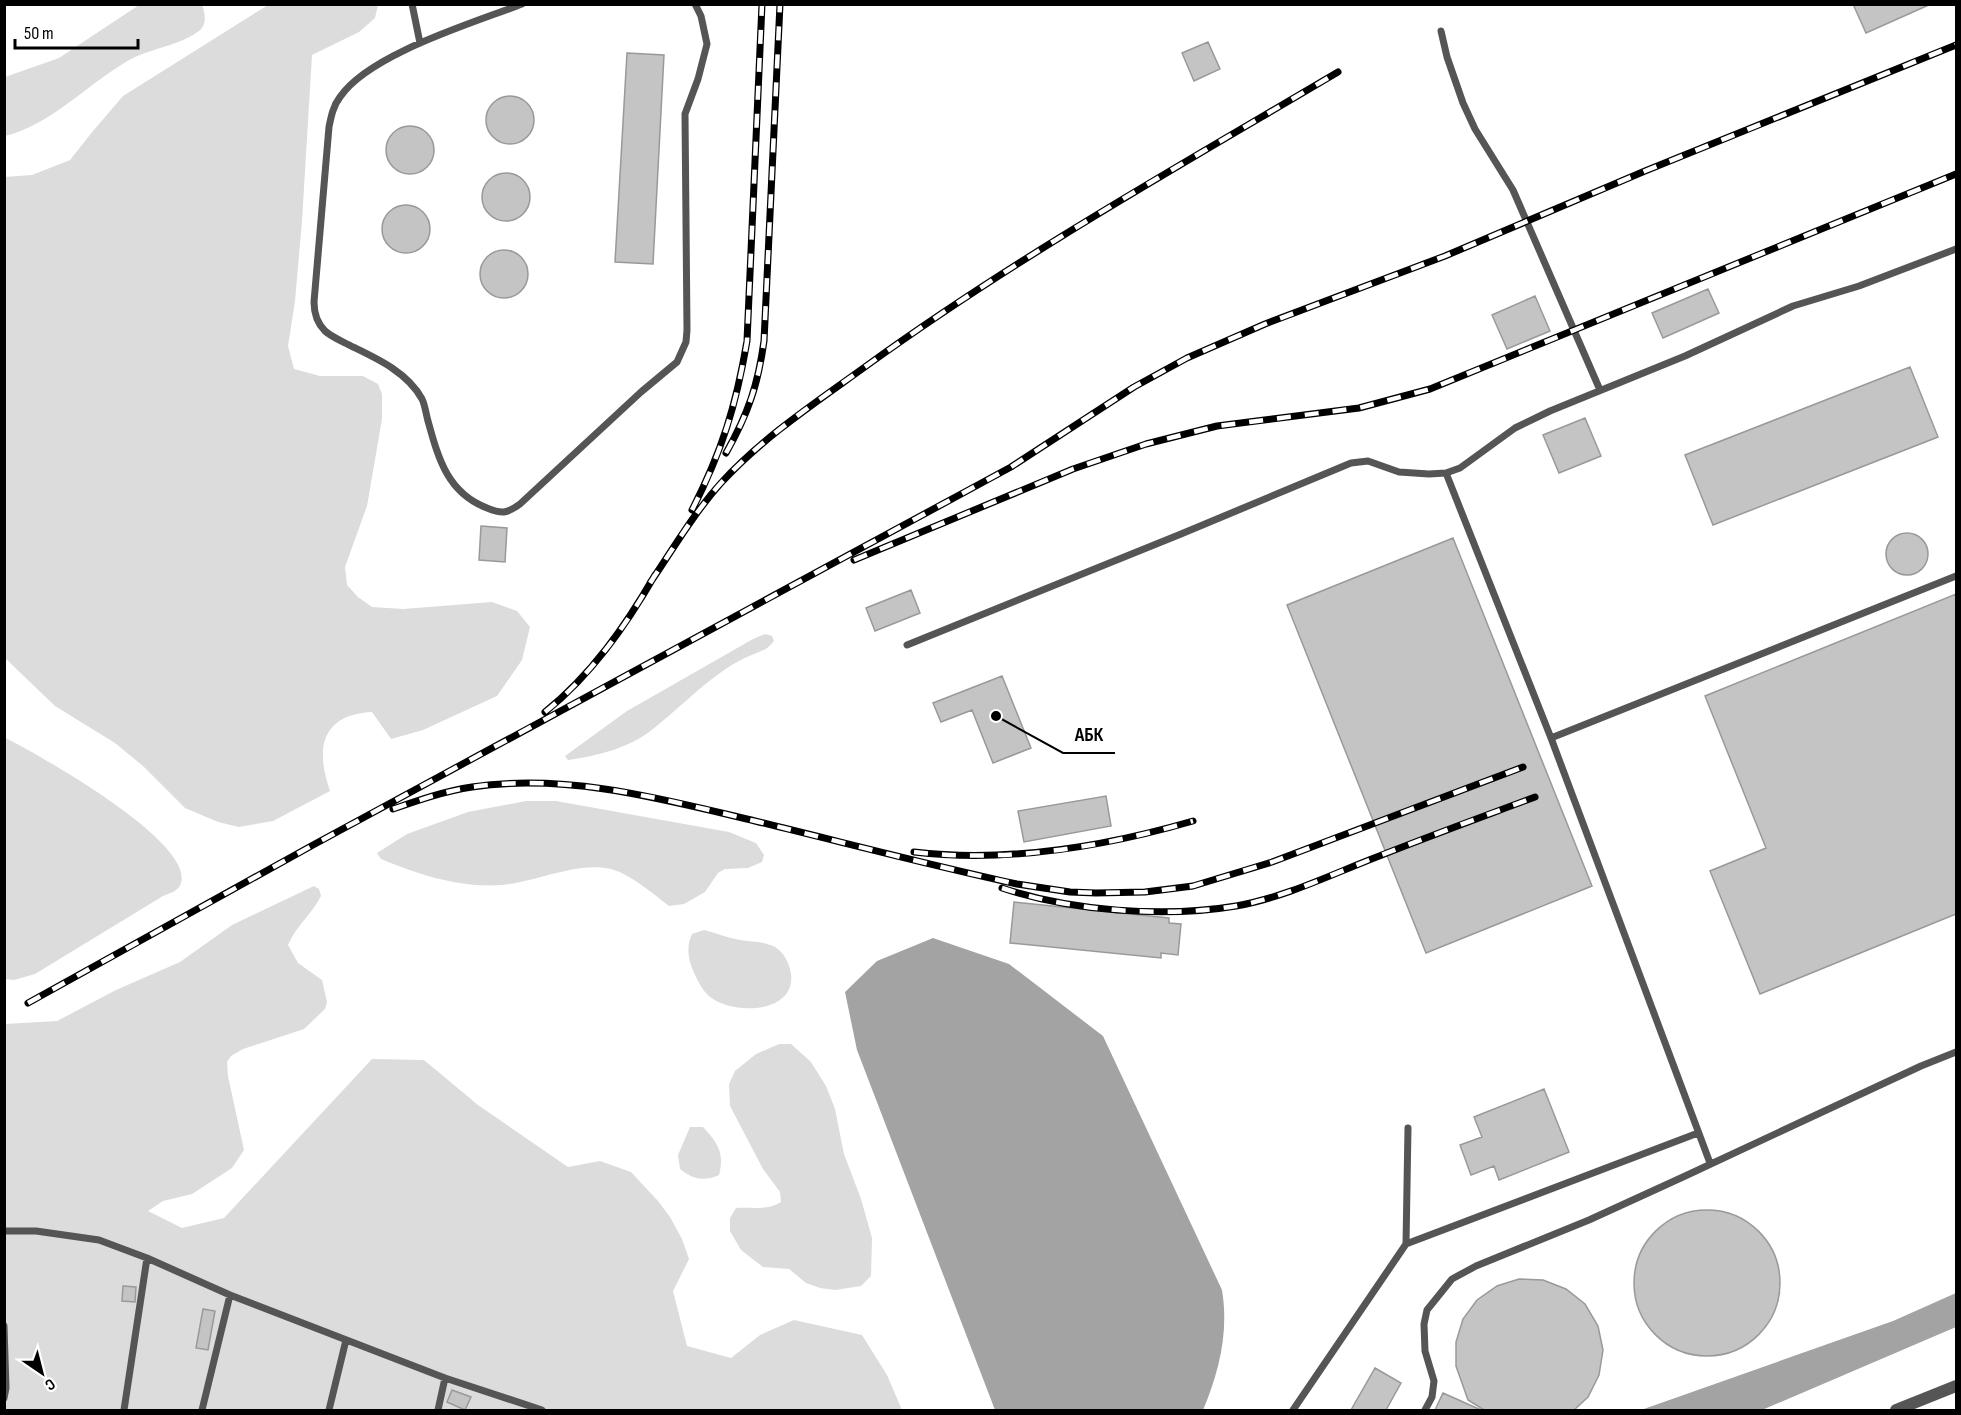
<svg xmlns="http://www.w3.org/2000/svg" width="1961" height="1415" font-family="'Sofia Sans Condensed',sans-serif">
<rect width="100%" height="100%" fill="#fff"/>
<path fill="#dcdcdc" d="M139,5H202C205,12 207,24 200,30C184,44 150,49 131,59C88,83 53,124 5,136V77L59,58Z
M268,5H378L375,18L359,32L312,55L302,221L295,301L288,346L294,369L320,376H363L378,384L382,394V419L367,506L345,567L347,585L358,597L372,607L403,609L492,602L517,611L530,627L522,660L497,696L423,730L391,739L372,712C344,713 321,726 323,758C323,769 327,781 330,791L273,821L239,827L218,822L185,808L143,766L115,743L55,706L5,658L4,177L32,175L70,160L93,131L123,96Z
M765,634L772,636L774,641C767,651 758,652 747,657C738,661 728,667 720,673C696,690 676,711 653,729C630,748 597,756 568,760L565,756L627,711L753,639Z
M4,737C37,754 194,841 181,883C179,891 170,893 163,896L35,974L14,980L4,979Z
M526,801H556L729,832L756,843L764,855L762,862L748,868L725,869L718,873L705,892L684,904L669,906C652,893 632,875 611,869C578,861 535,882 502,885C459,888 420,875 381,859L377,853L407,834L468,812Z
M314,886L319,889L321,896C312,914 296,926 288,945L298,963L322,980L327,1002L325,1009L304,1029L243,1049L231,1056L227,1062L228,1076L244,1150L232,1168L192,1194L163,1201L148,1211L182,1228L224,1218L372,1059L424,1060L478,1105L568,1167L600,1161L631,1172L658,1201L670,1217L682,1239L689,1259L673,1291L687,1346L731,1358L760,1335L794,1320L862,1335L887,1375L902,1410H5V1024L57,1021L116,990L180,962L232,925Z
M704,930C716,933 728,938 740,940C752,942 764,941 775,947C784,952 790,965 791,974C796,1015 730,1015 709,996C702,990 698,981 694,973C688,959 686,947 692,934Z
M779,1044H791L811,1062L826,1086L835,1109L844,1154L861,1199L872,1238L871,1276L861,1286L835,1290L820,1288L806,1283L789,1269L763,1267L741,1250L730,1231V1218L736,1208C753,1207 766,1211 781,1202L780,1192L763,1169L730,1106L729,1084L735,1071L756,1054Z
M690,1127H703C717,1142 725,1152 719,1175C704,1182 692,1179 680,1169L678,1155Z"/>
<path fill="#a3a3a3" d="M933,938L1009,964L1103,1036L1222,1290C1229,1332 1219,1372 1203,1410H995L857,1050L845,992L877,961Z
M1956,1293V1327L1762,1410H1641L1893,1321Z"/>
<path fill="#c4c4c4" stroke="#999" stroke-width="1.5" d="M1853,4H1931L1866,33Z
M1208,42L1220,69L1194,81L1182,53Z
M627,53L664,55L653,264L615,262Z
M486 120a24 24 0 1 1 48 0a24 24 0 1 1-48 0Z
M386 150a24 24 0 1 1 48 0a24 24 0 1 1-48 0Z
M482 197a24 24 0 1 1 48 0a24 24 0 1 1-48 0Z
M382 229a24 24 0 1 1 48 0a24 24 0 1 1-48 0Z
M480 274a24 24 0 1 1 48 0a24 24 0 1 1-48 0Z
M1708,289L1719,313L1663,338L1652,313Z
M1535,296L1550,331L1507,349L1492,315Z
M1910,367L1938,437L1713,525L1685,455Z
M1585,418L1601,456L1559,473L1543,435Z
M481,526L507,528L505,562L479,560Z
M1886 554a21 21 0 1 1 42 0a21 21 0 1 1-42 0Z
M1453,538L1592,886L1426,953L1287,605Z
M911,590L920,613L875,631L866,608Z
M1956,594V914L1760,994L1710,871L1766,848L1705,696Z
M1002,676L1031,748L993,763L972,710L941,722L933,703Z
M1106,796L1111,826L1024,842L1018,811Z
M1014,902L1169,918V923L1181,924L1178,955L1161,953V958L1010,943Z
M1544,1089L1569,1152L1499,1180L1494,1166L1471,1175L1460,1145L1482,1137L1474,1117Z
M1634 1283a73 73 0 1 1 146 0a73 73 0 1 1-146 0Z
M1519,1279L1543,1280L1566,1289L1585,1304L1598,1326L1603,1350L1599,1375L1588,1397L1574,1410H1484L1468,1400L1456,1366V1342L1463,1319L1477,1300L1497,1286Z
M123,1286L136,1287L135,1302L122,1301Z
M203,1309L215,1311L208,1350L196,1348Z
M1375,1368L1401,1383L1386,1410H1351Z
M452,1390L471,1397L465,1410L447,1402Z
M1443,1393L1481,1410H1435Z"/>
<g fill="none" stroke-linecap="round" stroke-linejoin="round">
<path stroke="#555" stroke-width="7" d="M412,4L420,43
M522,4C473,23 369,54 340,97C333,106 331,117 329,127L314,302C314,314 317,323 325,331C333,338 344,342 353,347C378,359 408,373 422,399C425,405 426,414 428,421C438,457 447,493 487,508C502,514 506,514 520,504L641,392L677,362L686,342L687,330L685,114L698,79L707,44L701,16L695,4
M1441,31L1447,57L1463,103L1475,129L1513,190L1600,390
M1446,473L1551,738L1710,1163
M907,645L1181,534L1351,463L1368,461L1399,472L1429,474L1446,473L1460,468L1515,428L1550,411L1685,356L1793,306L1859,286L1956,249
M1551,738L1956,576
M4,1231H36L99,1240L147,1258L230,1295L445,1378L542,1410
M1406,1244L1698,1133
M4,1326L6,1388L4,1398
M124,1410L147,1258
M202,1410L230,1295
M329,1410L346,1340
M438,1410L445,1378
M1293,1410L1406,1244L1408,1128
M1425,1410L1432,1397L1434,1381L1425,1351L1424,1324L1427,1310L1452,1279L1476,1266L1589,1220L1683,1177L1921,1066L1956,1052"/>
<path stroke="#555" stroke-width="12" d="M1896,1410L1956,1386"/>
<defs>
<path id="rail" d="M726,453C748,414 758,385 764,341L780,4
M692,510C722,451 736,406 747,341L762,4
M854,560L1073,469L1146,444L1217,426L1359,408L1430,389L1956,174
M650,583C673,549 694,513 721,483C764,436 818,401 869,364C1019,256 1179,166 1338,72
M545,712C591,675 625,627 655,575
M393,809C419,800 445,791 472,787C567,773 663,799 755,821C842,842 929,865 1017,884L1070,892L1096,893L1145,892L1193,886L1272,862L1523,767
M914,852C1008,863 1103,847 1193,821
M1002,888C1071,911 1164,918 1236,906C1282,898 1326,877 1369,860C1424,838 1479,818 1535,797
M28,1003L313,845L1011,467L1134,387L1187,358L1265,324L1445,256L1645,171L1956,45"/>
</defs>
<use href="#rail" stroke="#000" stroke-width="7"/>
<use href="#rail" stroke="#fff" stroke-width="4.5" stroke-dasharray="14" stroke-linecap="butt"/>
</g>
<path fill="none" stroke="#000" stroke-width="2" d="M996 716L1063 753H1115"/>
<circle fill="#000" stroke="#fff" stroke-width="2" cx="996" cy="716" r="6"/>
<g font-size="20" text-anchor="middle" font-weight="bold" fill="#000" stroke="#fff" stroke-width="6" stroke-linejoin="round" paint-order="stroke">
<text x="1089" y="741">АБК</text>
</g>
<rect width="1961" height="1415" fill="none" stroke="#000000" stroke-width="12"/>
<g transform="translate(42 1373) rotate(145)" stroke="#ffffff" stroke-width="4.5" paint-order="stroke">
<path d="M0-4.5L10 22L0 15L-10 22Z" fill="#000000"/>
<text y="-9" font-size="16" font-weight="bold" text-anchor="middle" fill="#000000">С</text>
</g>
<path d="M15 39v9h123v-9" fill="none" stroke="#000000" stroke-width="3"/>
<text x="24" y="39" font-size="18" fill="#000000" stroke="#ffffff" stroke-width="4.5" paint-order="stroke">50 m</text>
</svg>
